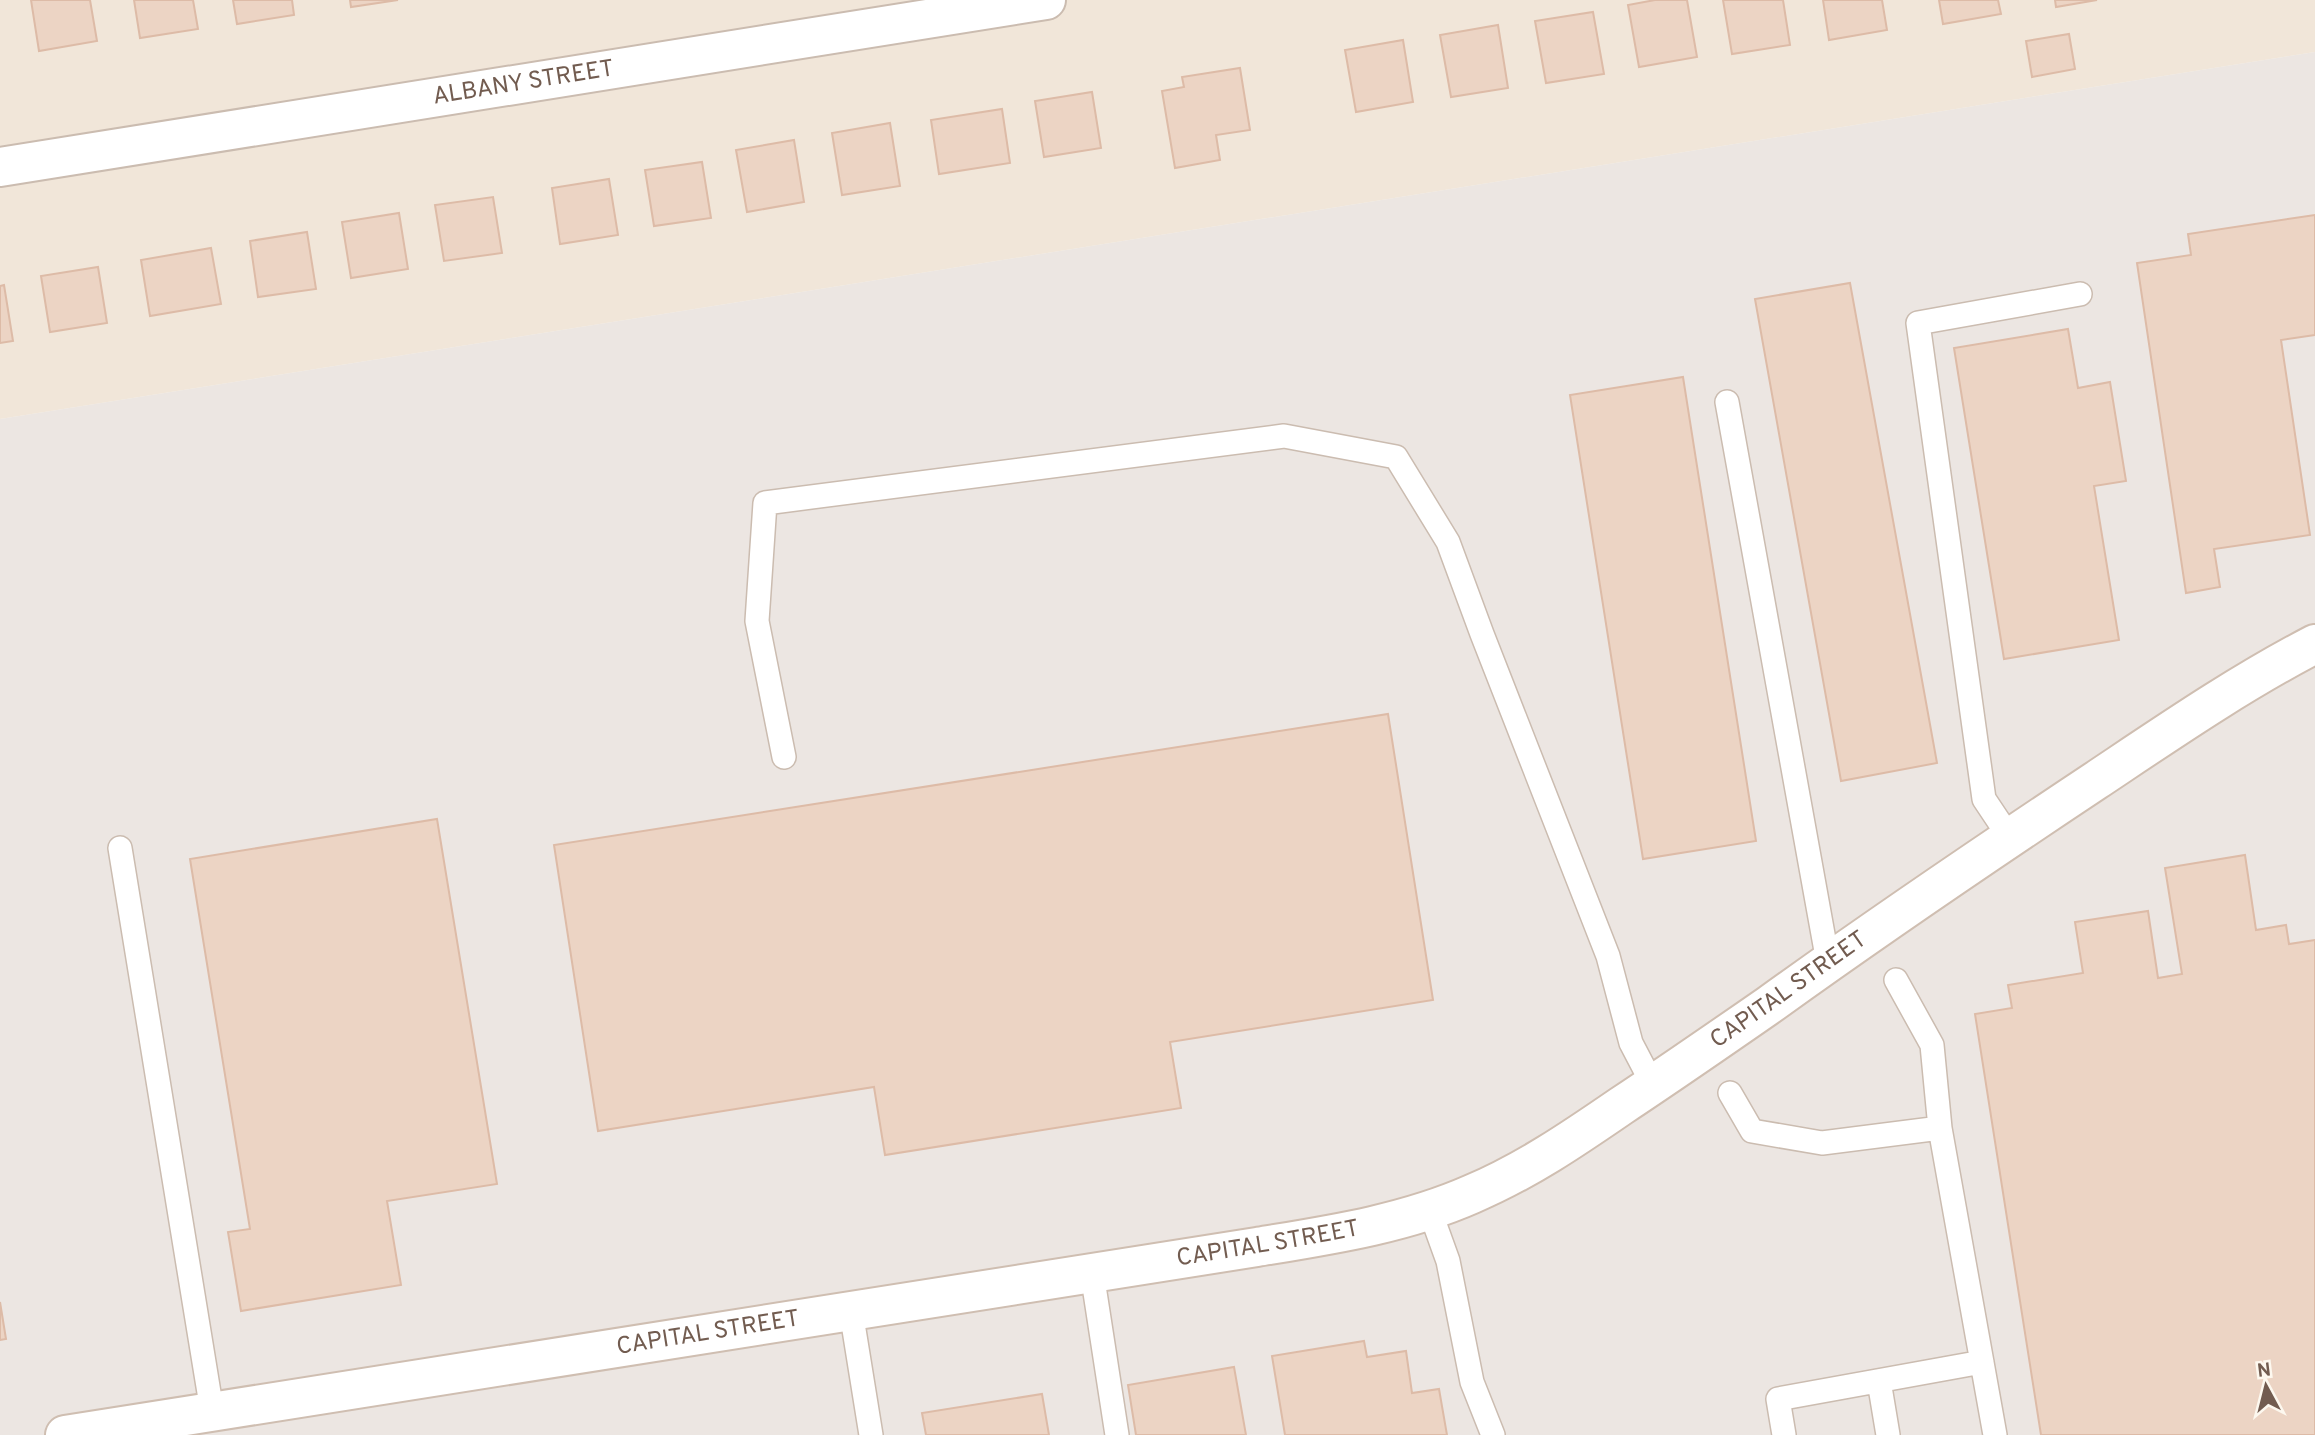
<svg xmlns="http://www.w3.org/2000/svg" width="2315" height="1435" font-family="Overpass,sans-serif">
<rect width="100%" height="100%" fill="#faf4e9"/>
<path fill="#f1e6d9" d="M0,0H2315V52L0,419Z"/>
<path fill="#ece6e2" d="M2315,52V1435H0V419Z"/>
<path fill="#ecd4c4" stroke="#ddbba7" stroke-width="2" d="M31,0H90L97,41L39,51Z
M134,0H193L198,29L140,38Z
M233,0H292L294,15L237,24Z
M350,0H398L351,7Z
M1655,0H1687L1697,57L1639,67L1628,5Z
M1723,0H1783L1790,45L1732,54Z
M1823,0H1882L1887,30L1829,40Z
M1939,0H1998L2001,14L1943,24Z
M2055,0H2097L2056,7Z
M1593,12L1604,74L1546,83L1535,21Z
M1498,25L1508,88L1451,97L1440,35Z
M2069,34L2075,69L2032,77L2026,41Z
M1403,40L1413,102L1356,112L1345,50Z
M1240,68L1250,130L1216,135L1220,160L1175,168L1162,91L1184,87L1182,77Z
M1092,92L1101,148L1044,157L1035,101Z
M1002,109L1010,163L939,174L931,120Z
M890,123L900,186L842,195L832,133Z
M794,140L804,202L747,212L736,150Z
M702,162L711,218L654,226L645,170Z
M609,179L618,235L560,244L552,188Z
M493,197L502,253L444,261L435,205Z
M399,213L408,269L351,278L342,222Z
M2315,215V335L2281,340L2310,535L2214,549L2220,587L2186,593L2137,263L2191,255L2188,234Z
M307,232L316,289L258,297L250,241Z
M211,248L221,304L150,316L141,260Z
M98,267L107,323L50,332L41,276Z
M1850,283L1937,763L1841,781L1755,299Z
M4,285L13,341L0,343V286Z
M2068,329L2078,388L2110,382L2126,481L2094,486L2119,640L2004,659L1954,348Z
M1683,377L1756,841L1643,859L1570,395Z
M1388,714L1433,1000L1170,1042L1181,1108L885,1155L874,1087L598,1131L554,845Z
M437,819L497,1184L387,1201L401,1285L241,1311L228,1232L250,1229L190,859Z
M2245,855L2256,930L2286,925L2289,944L2315,940V1435H2041L1975,1014L2012,1008L2008,985L2083,973L2075,922L2148,911L2158,978L2182,974L2165,868Z
M0,1302L6,1339L0,1340Z
M1364,1341L1367,1357L1406,1351L1412,1393L1439,1389L1447,1435H1285L1272,1356Z
M1234,1367L1246,1435H1136L1128,1385Z
M1042,1394L1049,1435H926L922,1413Z"/>
<g fill="none" stroke-linecap="round" stroke-linejoin="round">
<defs>
<path id="lane" d="M1727,402L1828,962
M784,757L757,621L765,503L1284,436L1396,457L1448,542L1482,634L1608,956L1631,1043L1653,1085
M2010,838L1984,799L1918,323L2080,294
M120,848L212,1411
M1730,1093L1752,1131L1822,1143L1940,1128L1932,1045L1896,980
M1940,1128L1995,1435
M1430,1211L1448,1261L1472,1382L1493,1435
M1092,1273L1117,1435
M851,1311L871,1435
M1879,1381L1888,1435
M1784,1435L1778,1399L1982,1362"/>
<g id="street">
<path id="s1" d="M0,167L1046,0"/>
</g>
<g id="secondary">
<path id="s2" d="M65,1435L1257,1247C1330,1235 1404,1224 1472,1194C1526,1171 1573,1139 1621,1106C1671,1073 1720,1039 1769,1005C1876,928 1985,854 2095,781C2167,733 2238,684 2315,644"/>
</g>
</defs>
<use href="#lane" stroke="#cbbcb0" stroke-width="26"/>
<use href="#street" stroke="#cbbcb0" stroke-width="42"/>
<use href="#secondary" stroke="#cfbeb1" stroke-width="42"/>
<use href="#lane" stroke="#fff" stroke-width="23"/>
<use href="#street" stroke="#fff" stroke-width="38"/>
<use href="#secondary" stroke="#fff" stroke-width="38"/>
</g>
<g text-anchor="middle" dominant-baseline="central" stroke-width="5" stroke-linejoin="round" paint-order="stroke">
<g font-size="24" fill="#725c50" stroke="#fdf8ef">
<text stroke="none"><textPath href="#s1" startOffset="530">ALBANY STREET</textPath></text>
<text stroke="none"><textPath href="#s2" startOffset="1806">CAPITAL STREET</textPath></text>
<text stroke="none"><textPath href="#s2" startOffset="1218">CAPITAL STREET</textPath></text>
<text stroke="none"><textPath href="#s2" startOffset="651">CAPITAL STREET</textPath></text>
</g>
</g>
<g transform="translate(2266 1386) rotate(353)" stroke="#fdf8ef" stroke-width="5" paint-order="stroke">
<path d="M0-5L12 26L0 18L-12 26Z" fill="#725c50"/>
<text y="-10" font-size="19" font-weight="bold" text-anchor="middle" fill="#725c50">N</text>
</g>
</svg>
